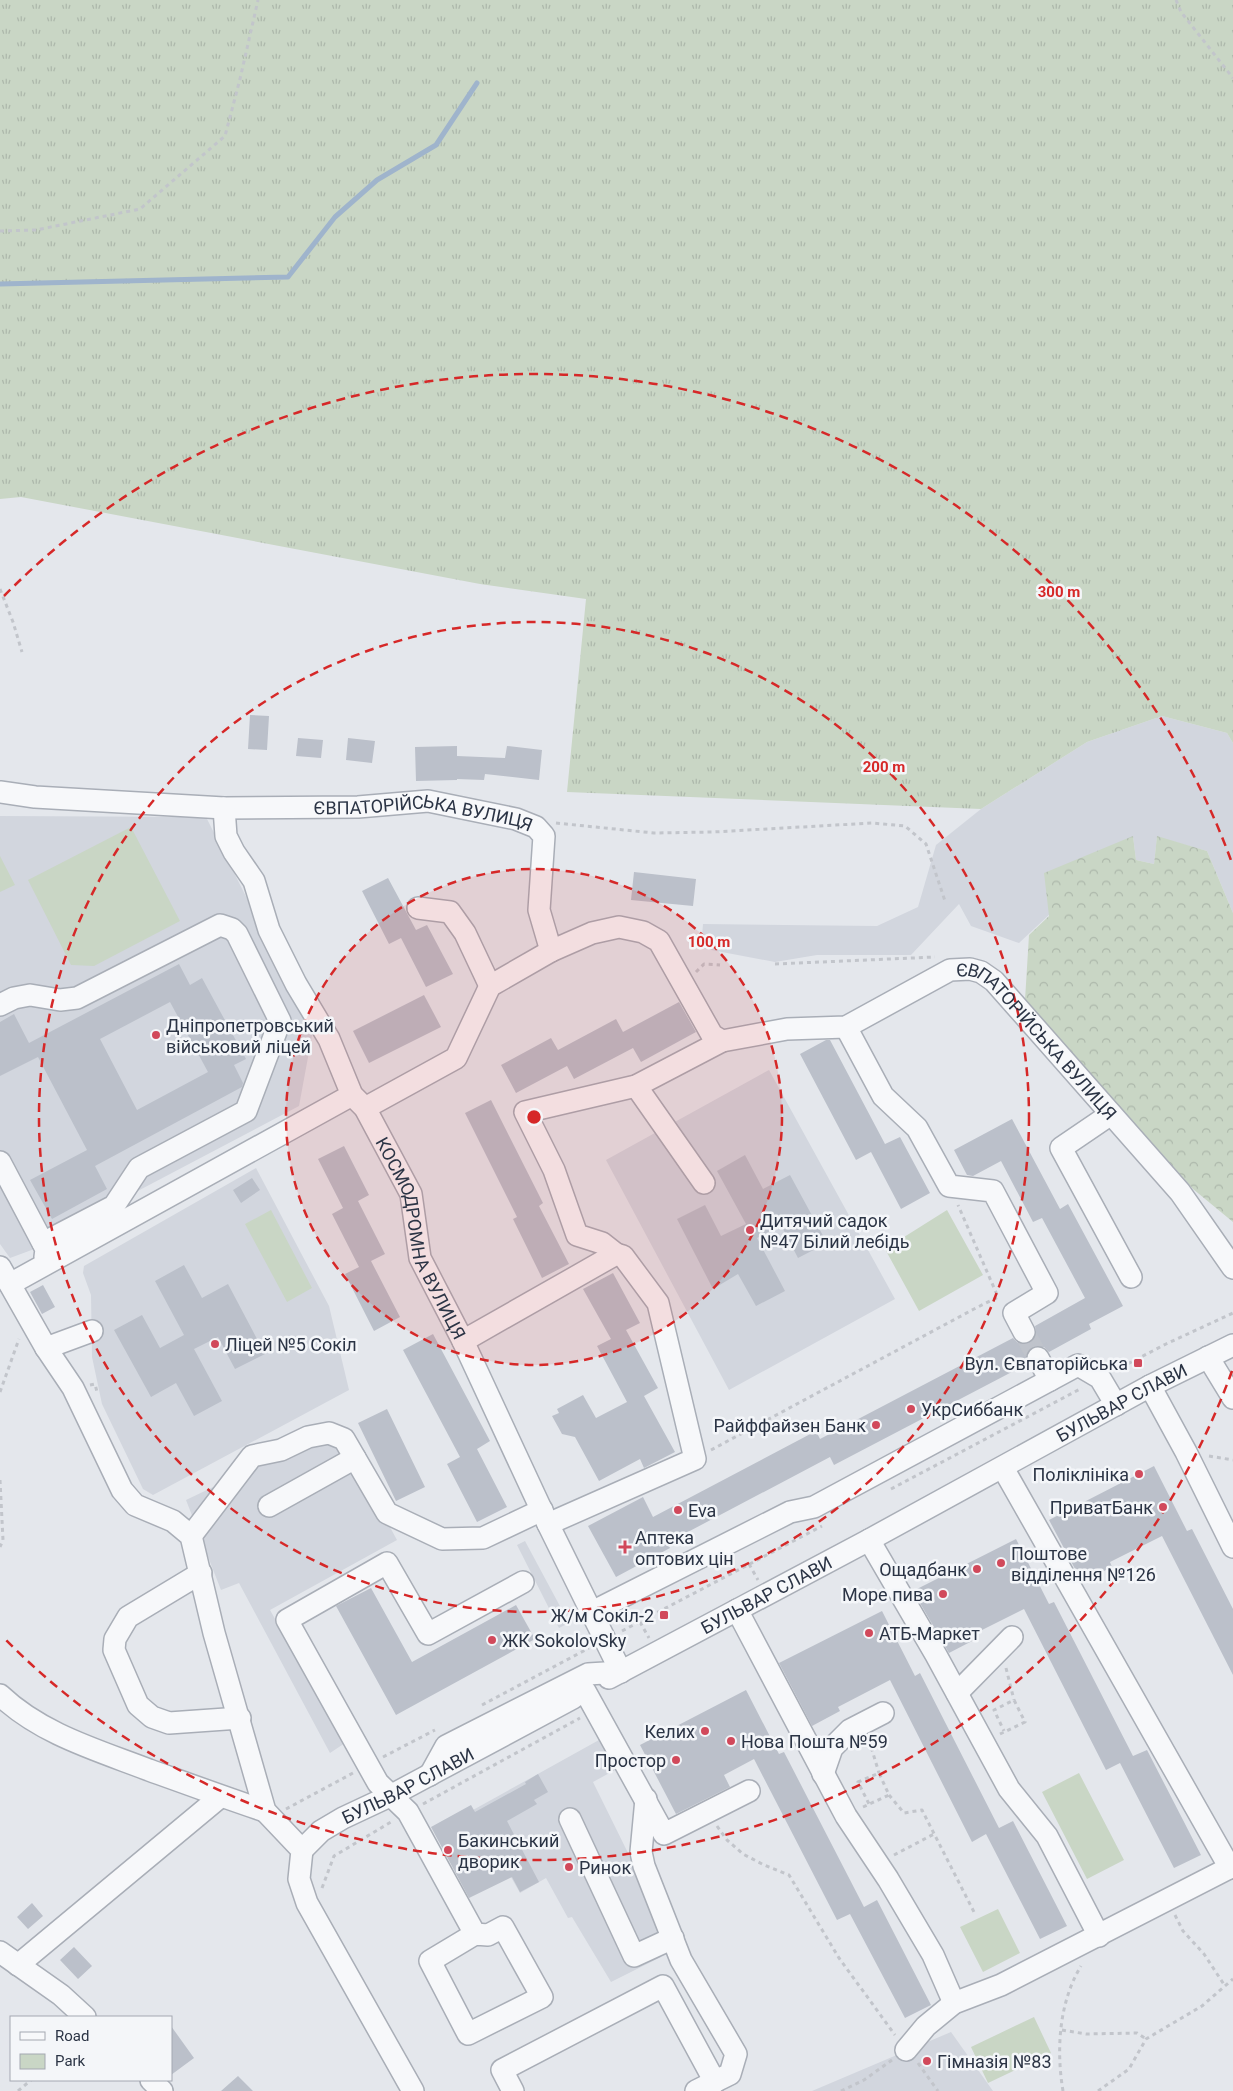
<svg xmlns="http://www.w3.org/2000/svg" width="1233" height="2091" font-family="Roboto,sans-serif">
<defs>
<pattern id="grass-tufts" width="24" height="20" patternUnits="userSpaceOnUse" patternTransform="scale(1.25)"><rect width="24" height="20" fill="#c9d6c5"/><path d="M3 7l-1-3M5 7V3M7 7l1-3M15 17l-1-3M17 17v-4M19 17l1-3" fill="none" stroke="#adb8ab"/></pattern>
<pattern id="forest-crowns" width="20" height="18" patternUnits="userSpaceOnUse" patternTransform="scale(1.25)"><rect width="20" height="18" fill="#c9d6c5"/><path d="M2 6a3 3 0 1 1 6 0M12 15a3 3 0 1 1 6 0" fill="none" stroke="#adb8ab"/></pattern>
</defs>
<rect width="100%" height="100%" fill="#e4e7ec"/>
<path fill="#d2d6de" d="M1162,716L1227,733L1233,743V913L1207,851L1157,837L1154,864L1136,860L1133,836L1019,943L971,926L959,904L911,955H817L775,962L701,948L703,924L877,926L918,907L936,845L981,809L1087,742Z
M0,816L206,817L313,1030L299,1106L132,1194L37,1248L10,1258L0,1244Z
M769,1070L895,1299L729,1390L606,1160Z
M256,1168L329,1306L349,1390L153,1495L143,1489L102,1404L92,1357L91,1295L83,1273L84,1266Z
M336,1428L397,1540L270,1610L345,1743L330,1753L239,1583L221,1590L186,1500Z
M525,1541L569,1623L559,1628L517,1545Z
M599,1740L615,1770L593,1782L629,1855L660,1935L661,1957L611,1982L572,1917L568,1918L546,1878L520,1893L473,1810Z
M951,2032L993,2091H812Z"/>
<path fill="url(#grass-tufts)" d="M0,0H1233V743L1227,733L1162,716L1087,742L981,809L567,792L586,599L480,584L21,497L0,499Z"/>
<path fill="url(#forest-crowns)" d="M1133,836L1136,860L1154,864L1157,836L1207,851L1233,913V1222L1193,1189L1025,1000L1029,935L1049,916L1044,873Z"/>
<path fill="#c9d6c5" d="M131,827L180,921L94,966L71,965L28,880Z
M0,856L15,885L0,892Z
M271,1210L312,1288L287,1302L245,1224Z
M947,1210L983,1275L919,1311L885,1249Z
M1079,1773L1124,1860L1087,1879L1042,1792Z
M998,1909L1020,1953L983,1972L960,1927Z
M1034,2017L1051,2053L988,2083L971,2047Z"/>
<g fill="none" stroke-linecap="round" stroke-linejoin="round">
<path stroke="#9fb4cc" stroke-width="5" d="M0,284L288,277L335,217L377,180L436,145L477,83"/>
</g>
<path fill="#bbc0ca" fill-rule="evenodd" d="M250,715L269,716L267,750L248,749Z
M298,738L323,740L321,758L296,756Z
M348,738L375,741L372,763L346,760Z
M457,746V756L505,758L507,746L542,750L539,780L485,774L484,780L457,779V780L416,781L415,747Z
M634,872L696,879L693,906L631,900Z
M388,878L416,930L427,925L453,974L426,987L401,938L389,944L362,891Z
M179,964L190,985L202,978L246,1059L234,1065L243,1083L242,1087L95,1166L107,1189L52,1219L30,1180L87,1150L38,1057L0,1076V1022L14,1014L29,1043ZM170,1002L208,1072L137,1110L100,1039Z
M424,995L441,1027L369,1063L353,1031Z
M679,1002L696,1032L641,1062L633,1048L574,1079L567,1066L516,1093L501,1065L551,1038L558,1050L616,1019L623,1032Z
M826,1040H830L885,1144L900,1137L930,1193L901,1209L871,1152L856,1160L800,1054Z
M491,1100L543,1203L539,1206L569,1264L542,1278L513,1219L517,1217L465,1113Z
M1012,1119L1060,1209L1068,1204L1123,1306L1089,1324L1091,1329L1049,1352L1044,1347H1032L1027,1352L1026,1358L1027,1364L834,1465L830,1457L667,1543L670,1548L616,1577L588,1526L643,1497L653,1517L816,1431L820,1439L1013,1338L1018,1343H1029L1035,1338L1036,1332L1035,1326L1085,1298L1042,1218L1033,1222L1001,1161L973,1176L967,1175L954,1150Z
M344,1146L369,1195L358,1201L385,1254L371,1261L400,1317L374,1331L345,1274L359,1267L332,1214L343,1208L318,1159Z
M745,1155L763,1189L790,1175L827,1243L798,1258L781,1225L757,1238L785,1291L756,1306L738,1274L713,1289L677,1219L705,1205L721,1236L746,1224L717,1171Z
M252,1178L260,1190L241,1203L233,1190Z
M184,1265L202,1298L228,1284L265,1354L235,1369L218,1337L194,1349L222,1401L194,1416L176,1383L151,1397L114,1330L142,1315L160,1348L184,1335L155,1281Z
M613,1273L640,1323L626,1330L658,1388L644,1396L675,1452L644,1468L640,1459L599,1481L575,1437L562,1434L552,1416L559,1413L557,1409L583,1395L596,1418L627,1402L597,1346L611,1339L583,1289Z
M43,1285L55,1307L42,1314L30,1292Z
M433,1334L490,1441L477,1449L507,1507L477,1522L447,1464L460,1457L403,1350Z
M387,1409L425,1487L396,1501L358,1423Z
M1154,1466L1187,1531L1192,1529L1233,1609V1675L1162,1536L1110,1562L1112,1567L1082,1582L1049,1520Z
M1016,1539L1049,1604L1054,1602L1133,1756L1147,1750L1201,1855L1174,1868L1120,1763L1106,1770L1024,1609L972,1635L974,1640L949,1653L913,1591Z
M371,1588L412,1662L516,1605L535,1639L396,1715L336,1606Z
M882,1611L915,1676L920,1673L999,1828L1013,1821L1067,1926L1040,1939L986,1834L972,1842L890,1680L838,1707L840,1711L812,1726L779,1663Z
M746,1690L779,1754L784,1752L864,1907L877,1900L931,2005L905,2018L850,1914L837,1920L754,1759L724,1775L730,1787L676,1814L640,1745Z
M538,1774L548,1792L534,1800L537,1804L507,1821L539,1882L520,1892L512,1877L469,1898L431,1827L471,1805L475,1812L526,1784L525,1782Z
M32,1903L43,1916L28,1929L17,1917Z
M74,1947L92,1966L78,1979L60,1960Z
M171,2026L194,2058L171,2075Z
M238,2076L253,2091H221Z"/>
<g fill="none" stroke-linecap="round" stroke-linejoin="round">
<path stroke="#bfc3cb" stroke-width="21" stroke-dasharray="21 11" stroke-linecap="butt" d="M1024,1332L1038,1358"/>
<defs>
<g id="minor">
<path id="s1" d="M0,792L35,797L224,808L358,807L428,801L516,819L536,827L544,836L539,910L551,951L592,933L619,927L643,932L659,941L712,1035L722,1041L787,1029L846,1027L950,970L970,969L981,972L994,981L1180,1192L1233,1268"/>
<path id="s2" d="M224,808L226,836L234,852L254,881L269,930L296,984L329,1039L352,1095L365,1108L411,1194L420,1258L463,1341L548,1524L621,1672L588,1674L446,1746L430,1775"/>
<path d="M418,908L450,912L465,933L490,986"/>
<path d="M0,1005L14,998L30,995L60,1000L77,998L220,925L232,929L237,934L280,1021L246,1111L139,1168L114,1206L43,1243"/>
<path d="M846,1027L883,1096L917,1128L949,1186L993,1191L1047,1293L1014,1313L1024,1332"/>
<path d="M636,1086L704,1183"/>
<path d="M365,1108L456,1058L490,986L551,951"/>
<path d="M1111,1114L1061,1148L1131,1277"/>
<path d="M0,1162L46,1249L45,1257"/>
<path d="M616,1254L602,1243L577,1235L554,1170L525,1112L636,1086L722,1041"/>
<path d="M0,1267L46,1348L73,1388L122,1490L135,1505L173,1521L191,1536L214,1633L265,1811L302,1850L299,1879L307,1903L413,2091"/>
<path d="M10,1284L352,1095"/>
<path d="M463,1341L616,1254L623,1256L658,1303L695,1459L548,1524"/>
<path d="M46,1348L92,1331"/>
<path d="M1208,1357L1233,1398"/>
<path d="M1038,1358L1050,1380"/>
<path d="M1150,1386L1186,1452L1233,1547"/>
<path d="M1003,1468L1230,1868"/>
<path d="M269,1506L355,1458"/>
<path d="M191,1536L252,1456L281,1450L308,1437L329,1433L344,1439L387,1513L442,1539L483,1538L542,1510"/>
<path d="M869,1540L936,1655L1009,1789L1047,1836L1099,1936"/>
<path d="M201,1573L128,1617L115,1639L114,1650L138,1705L152,1717L169,1723L240,1718"/>
<path d="M737,1610L846,1816L888,1879L933,1955L954,2003"/>
<path d="M592,1612L790,1512L814,1507L1078,1365L1100,1378L1116,1405"/>
<path id="s3" d="M609,1678L869,1540L1150,1386L1233,1345"/>
<path d="M585,1691L664,1834L749,1791"/>
<path d="M957,1693L1012,1637"/>
<path d="M0,1695C41,1734 97,1750 149,1770C188,1784 226,1798 265,1811"/>
<path d="M823,1774L832,1748L850,1730L883,1713"/>
<path d="M646,1799L641,1852L644,1866L681,1960L736,2054L730,2074L696,2091"/>
<path d="M570,1819L634,1956L673,1938"/>
<path id="s4" d="M302,1850L321,1831L343,1818L392,1795L573,1698"/>
<path d="M475,1934L488,1935L503,1927L542,1997L468,2034L430,1961L475,1934L408,1812L378,1783L287,1620L387,1563L428,1634L523,1582"/>
<path d="M0,1952L61,1995L85,2017"/>
<path d="M18,1965L220,1797"/>
<path d="M906,2050L926,2026L954,2003L1001,1985L1233,1866"/>
<path d="M151,2080L162,2091"/>
<path d="M513,2091L502,2070L663,1986L715,2082"/>
</g>
</defs>
<use href="#minor" stroke="#a9aeb7" stroke-width="24"/>
<path stroke="#c2c5cb" stroke-width="3" stroke-dasharray="4 4" stroke-linecap="butt" d="M1176,0L1181,12L1233,78
M0,231L36,230L140,209L225,136L240,79L258,0
M0,589L13,622L22,652
M556,823L654,833L713,832L872,823L905,826L926,844L945,901
M775,964L935,957
M696,972L704,964L720,965
M1114,1371L1166,1344L1233,1313
M90,1385L95,1384L97,1392
M0,1392L19,1339
M711,1450L974,1309L998,1297L958,1205
M1209,1456L1233,1460
M0,1480L3,1540L0,1547
M891,1489L1082,1388
M749,1564L758,1580
M640,1622L649,1638
M622,1631L822,1526
M1006,1668L1014,1700
M482,1705L589,1648
M1000,1734L1025,1722L1014,1700L994,1710L1004,1731
M869,1740L879,1773
M383,1757L435,1730
M889,1795L904,1813L922,1810L974,1912
M423,1804L580,1718
M863,1807L889,1795L879,1773L858,1782L869,1804
M286,1809L353,1773
M717,1826L727,1840L743,1854L764,1865L789,1875L839,1958L895,2035
M894,1855L934,1834
M322,1888L334,1856L391,1822
M1175,1915L1183,1931L1204,1954L1225,1986
M1062,2030L1086,2034L1137,2033L1146,2039
M918,2063L938,2091
M18,2091L31,2080
M841,2091L864,2080L892,2060
M1063,2091C1056,2050 1059,2002 1081,1966
M1098,2091L1129,2069L1146,2039L1202,2006L1233,1979"/>
<use href="#minor" stroke="#f7f8fa" stroke-width="21"/>
</g>
<circle cx="534" cy="1117" r="248" fill="#d62828" fill-opacity=".12"/>
<g fill="none" stroke="#d62828" stroke-width="2.5" stroke-dasharray="9 6">
<circle cx="534" cy="1117" r="248"/>
<circle cx="534" cy="1117" r="495"/>
<path d="M1232 1371A743 743 0 0 1 4 1638M4 596A743 743 0 0 1 1232 863"/>
</g>
<g fill="#d1495b" stroke="#f4f6f9" stroke-width="2">
<circle cx="156" cy="1035" r="5"/>
<circle cx="750" cy="1230" r="5"/>
<circle cx="215" cy="1344" r="5"/>
<rect x="1133" y="1358" width="10" height="10" rx="2.5"/>
<circle cx="911" cy="1409" r="5"/>
<circle cx="876" cy="1425" r="5"/>
<circle cx="1139" cy="1474" r="5"/>
<circle cx="1163" cy="1507" r="5"/>
<circle cx="678" cy="1510" r="5"/>
<path d="M622.5 1539.5h5v5h5v5h-5v5h-5v-5h-5v-5h5z"/>
<circle cx="1001" cy="1563" r="5"/>
<circle cx="977" cy="1569" r="5"/>
<circle cx="943" cy="1594" r="5"/>
<rect x="659" y="1610" width="10" height="10" rx="2.5"/>
<circle cx="869" cy="1633" r="5"/>
<circle cx="492" cy="1640" r="5"/>
<circle cx="705" cy="1731" r="5"/>
<circle cx="731" cy="1741" r="5"/>
<circle cx="676" cy="1760" r="5"/>
<circle cx="448" cy="1850" r="5"/>
<circle cx="569" cy="1867" r="5"/>
<circle cx="927" cy="2061" r="5"/>
</g>
<g text-anchor="middle" dominant-baseline="central" stroke-width="5" stroke-linejoin="round" paint-order="stroke">
<g font-size="18" fill="#2b3445" stroke="#f4f6f9">
<text stroke="none"><textPath href="#s1" startOffset="425">ЄВПАТОРІЙСЬКА ВУЛИЦЯ</textPath></text>
<text stroke="none"><textPath href="#s1" startOffset="1265">ЄВПАТОРІЙСЬКА ВУЛИЦЯ</textPath></text>
<text stroke="none"><textPath href="#s2" startOffset="479">КОСМОДРОМНА ВУЛИЦЯ</textPath></text>
<text stroke="none"><textPath href="#s3" startOffset="582">БУЛЬВАР СЛАВИ</textPath></text>
<text stroke="none"><textPath href="#s3" startOffset="178">БУЛЬВАР СЛАВИ</textPath></text>
<text stroke="none"><textPath href="#s4" startOffset="125">БУЛЬВАР СЛАВИ</textPath></text>
</g>
<g font-size="18" fill="#2b3445" stroke="#f4f6f9" text-anchor="start">
<text x="166" y="1025">Дніпропетровський<tspan x="166" dy="21">військовий ліцей</tspan></text>
<text x="760" y="1220">Дитячий садок<tspan x="760" dy="21">№47 Білий лебідь</tspan></text>
<text x="225" y="1344">Ліцей №5 Сокіл</text>
<text x="1128" y="1363" text-anchor="end">Вул. Євпаторійська</text>
<text x="921" y="1409">УкрСиббанк</text>
<text x="866" y="1425" text-anchor="end">Райффайзен Банк</text>
<text x="1129" y="1474" text-anchor="end">Поліклініка</text>
<text x="1153" y="1507" text-anchor="end">ПриватБанк</text>
<text x="688" y="1510">Eva</text>
<text x="635" y="1537">Аптека<tspan x="635" dy="21">оптових цін</tspan></text>
<text x="1011" y="1553">Поштове<tspan x="1011" dy="21">відділення №126</tspan></text>
<text x="967" y="1569" text-anchor="end">Ощадбанк</text>
<text x="933" y="1594" text-anchor="end">Море пива</text>
<text x="654" y="1615" text-anchor="end">Ж/м Сокіл-2</text>
<text x="879" y="1633">АТБ-Маркет</text>
<text x="502" y="1640">ЖК SokolovSky</text>
<text x="695" y="1731" text-anchor="end">Келих</text>
<text x="741" y="1741">Нова Пошта №59</text>
<text x="666" y="1760" text-anchor="end">Простор</text>
<text x="458" y="1840">Бакинський<tspan x="458" dy="21">дворик</tspan></text>
<text x="579" y="1867">Ринок</text>
<text x="937" y="2061">Гімназія №83</text>
</g>
</g>
<circle cx="534" cy="1117" r="8" fill="#d62828" stroke="#f4f6f9" stroke-width="2.5"/>
<g font-size="15" text-anchor="middle" font-weight="bold" fill="#d62828" stroke="#f4f6f9" stroke-width="5" stroke-linejoin="round" paint-order="stroke">
<text x="1059" y="597">300 m</text>
<text x="884" y="772">200 m</text>
<text x="709" y="947">100 m</text>
</g>
<rect x="10" y="2016" width="162" height="65" fill="#f4f6f9" stroke="#a4a8b1"/>
<rect x="20" y="2032" width="25" height="8" fill="#f7f8fa" stroke="#a4a8b1"/>
<text x="55" y="2041" font-size="15" fill="#2b3445">Road</text>
<rect x="20" y="2054" width="25" height="15" fill="#c9d6c5" stroke="#a4a8b1"/>
<text x="55" y="2066" font-size="15" fill="#2b3445">Park</text>
</svg>
